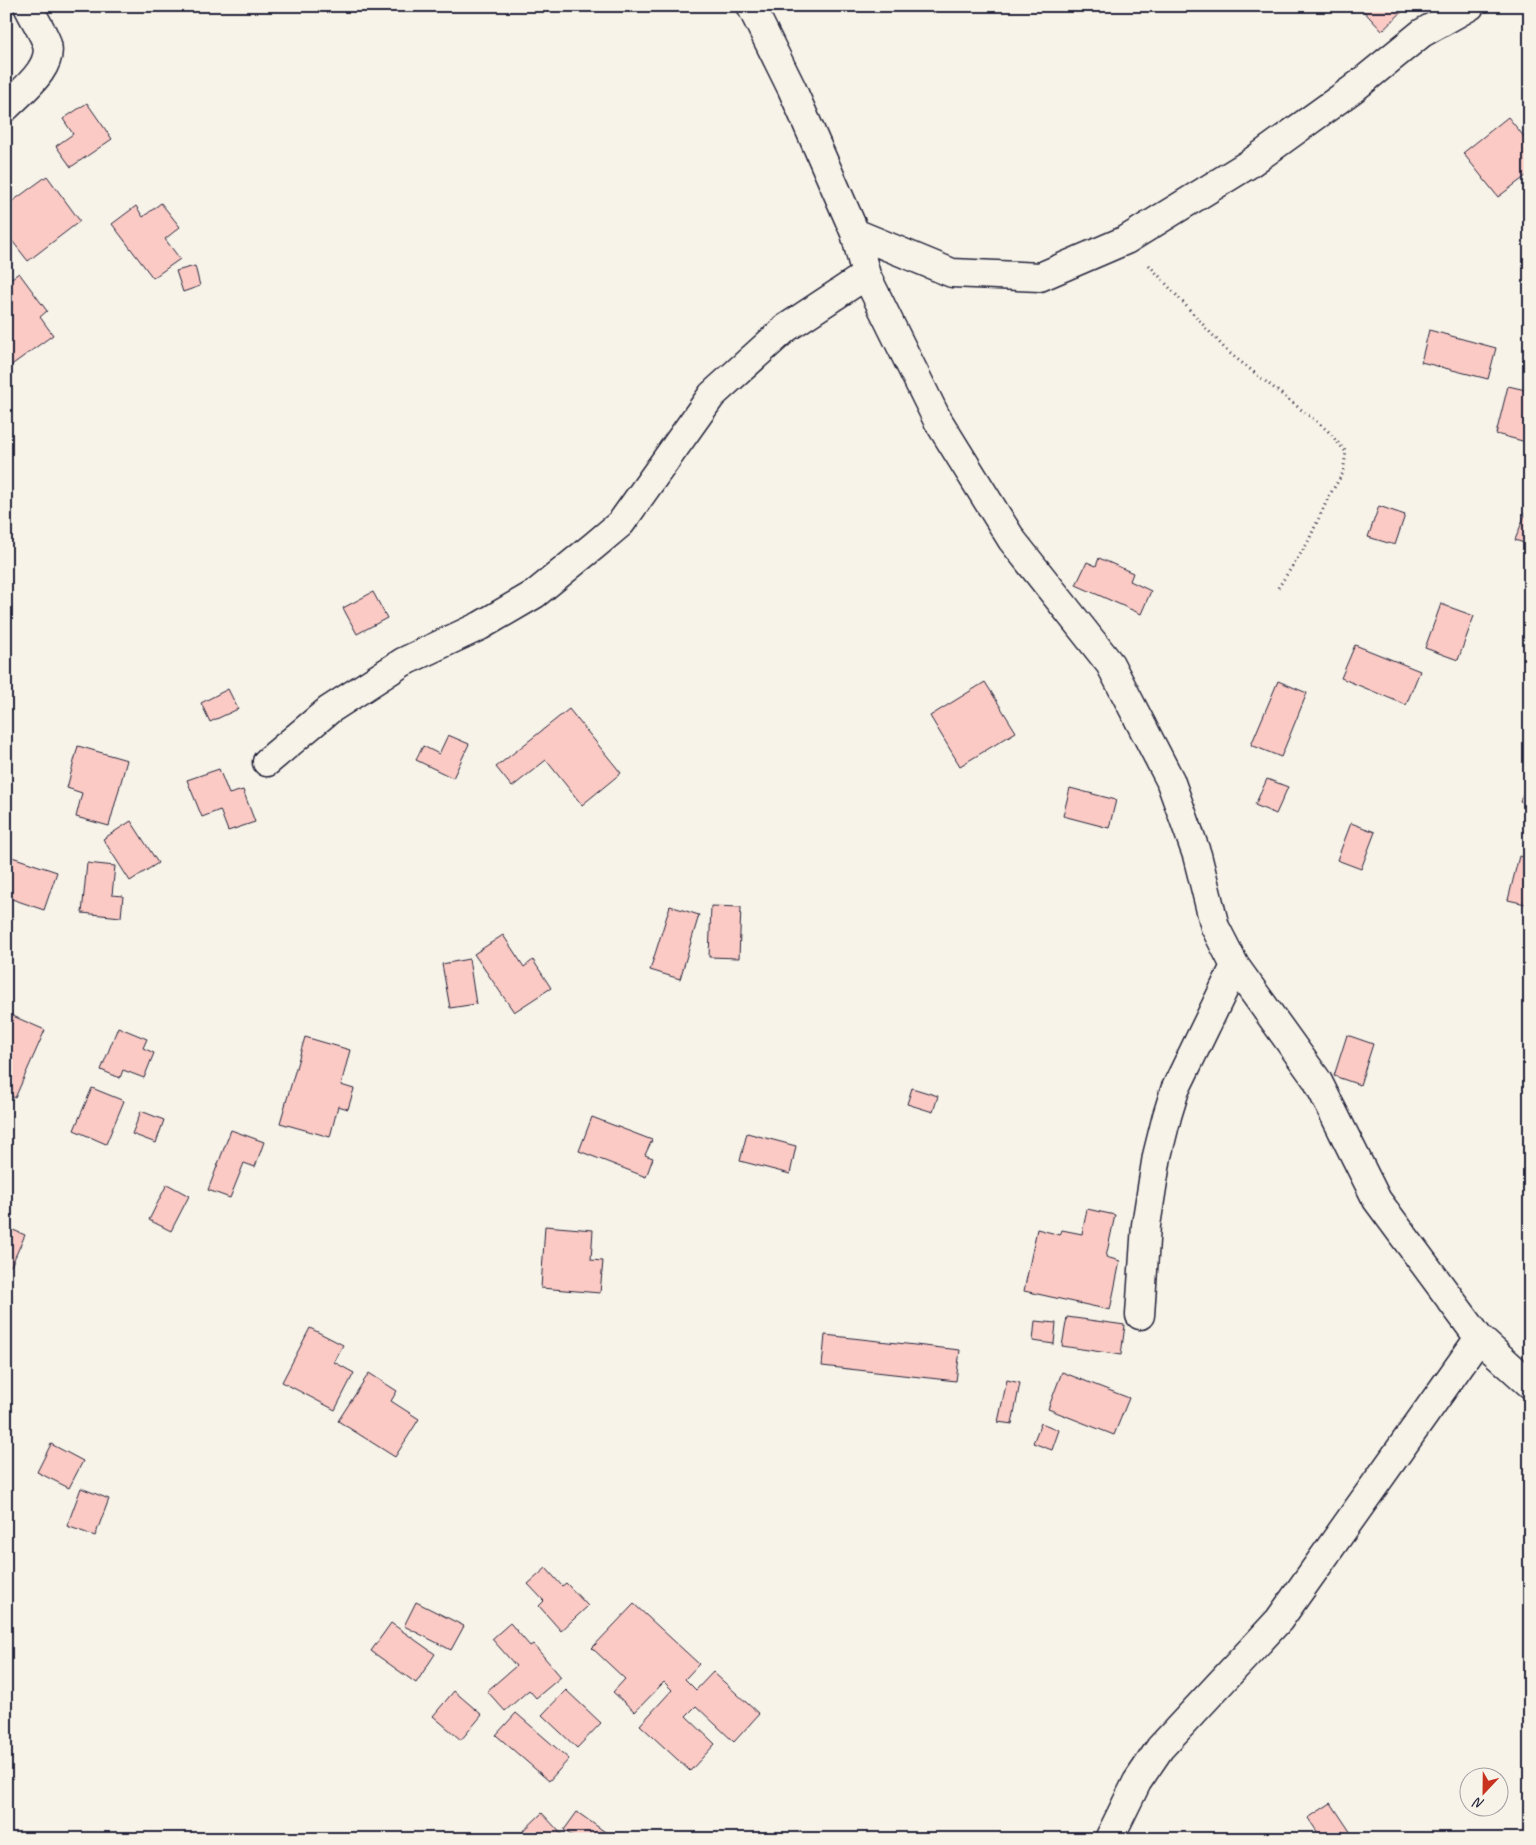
<svg xmlns="http://www.w3.org/2000/svg" width="1536" height="1845" font-family="Caveat,sans-serif">
<rect width="100%" height="100%" fill="#f7f3e8"/>
<filter id="ink" filterUnits="userSpaceOnUse"><feTurbulence type="fractalNoise" baseFrequency=".02" numOctaves="2"/><feDisplacementMap in="SourceGraphic" scale="10" xChannelSelector="R" yChannelSelector="G"/><feConvolveMatrix kernelMatrix="1 2 1 2 8 2 1 2 1" color-interpolation-filters="sRGB"/></filter>
<g filter="url(#ink)">
<path fill="#fbcac4" stroke="#22223b" d="M1359,6H1408L1382,31Z
M87,103L112,139L71,167L56,146L73,134L63,119Z
M1508,117L1530,144V173L1498,197L1463,153Z
M47,176L80,221L28,261L6,233V206Z
M161,203L180,227L165,239L180,259L153,278L112,224L136,206L143,217Z
M195,266L200,286L183,292L176,271Z
M19,273L47,311L40,317L53,335L6,369V282Z
M1429,330L1496,348L1488,379L1421,362Z
M1508,386L1530,391V443L1496,434Z
M1530,502V545L1515,540Z
M1379,506L1405,515L1395,545L1368,537Z
M1099,558L1133,573L1130,581L1151,591L1141,614L1076,585L1087,562L1096,566Z
M373,592L387,618L357,634L343,608Z
M1441,604L1474,616L1458,660L1425,648Z
M1355,645L1420,671L1406,705L1341,678Z
M1278,681L1307,693L1281,757L1251,745Z
M985,682L1016,732L960,766L930,716Z
M228,689L238,709L210,722L201,703Z
M569,709L621,773L582,805L546,760L512,787L496,767Z
M448,735L469,744L453,778L416,760L423,746L439,754Z
M78,746L127,760L109,826L76,817L82,793L67,788Z
M219,769L229,794L243,790L255,822L228,831L220,810L202,817L187,780Z
M1530,778V806L1520,801Z
M1267,779L1288,787L1276,814L1255,805Z
M1070,788L1116,800L1109,828L1063,816Z
M131,821L158,863L130,881L103,839Z
M1351,823L1375,832L1361,869L1337,860Z
M6,855L57,872L44,910L6,897Z
M1519,856L1530,859V905L1508,900Z
M87,863L115,866L112,895L123,896L121,917L82,913Z
M670,906L699,915L680,979L650,970Z
M711,906L741,907L739,958L709,957Z
M503,935L524,967L533,960L551,988L514,1012L474,954Z
M469,959L476,1004L450,1008L442,964Z
M6,1013L45,1030L15,1098L6,1094Z
M118,1027L147,1039L143,1048L154,1053L144,1078L123,1070L120,1078L101,1070Z
M1347,1035L1373,1044L1360,1085L1334,1076Z
M305,1037L350,1050L341,1085L354,1089L348,1109L338,1106L330,1137L280,1123Z
M92,1088L124,1101L106,1144L74,1130Z
M912,1088L938,1096L933,1112L907,1104Z
M141,1111L164,1120L156,1143L132,1134Z
M592,1117L652,1140L645,1155L653,1158L646,1177L579,1151Z
M231,1130L264,1142L255,1167L244,1163L230,1198L208,1190Z
M747,1133L796,1146L790,1174L740,1161Z
M167,1184L189,1196L171,1231L149,1220Z
M1087,1209L1115,1215L1106,1257L1120,1261L1110,1310L1024,1291L1037,1229L1060,1235L1062,1230L1082,1234Z
M545,1226L593,1230L591,1260L603,1261L600,1293L541,1288Z
M6,1227L25,1235L11,1266L6,1264Z
M1067,1317L1125,1325L1121,1355L1062,1346Z
M1035,1321L1056,1323L1054,1344L1033,1341Z
M310,1328L343,1345L334,1362L354,1373L335,1410L282,1382Z
M825,1335L960,1350L956,1381L822,1366Z
M1062,1372L1129,1398L1114,1435L1048,1409Z
M369,1373L397,1391L391,1401L419,1419L395,1457L338,1421Z
M1007,1380L1020,1383L1012,1424L998,1422Z
M1041,1423L1059,1430L1052,1450L1033,1443Z
M51,1444L83,1461L69,1488L37,1472Z
M81,1488L109,1499L95,1536L67,1526Z
M546,1568L562,1586L566,1583L588,1606L561,1631L539,1606L544,1601L528,1584Z
M416,1602L464,1626L451,1650L404,1626Z
M634,1604L699,1664L685,1679L696,1690L713,1672L759,1714L734,1742L696,1706L686,1716L715,1744L690,1771L640,1725L672,1690L664,1682L635,1712L613,1692L625,1679L592,1648Z
M391,1623L435,1654L416,1683L371,1651Z
M510,1623L530,1646L533,1644L561,1677L536,1698L529,1690L505,1711L487,1691L516,1666L492,1639Z
M566,1690L601,1723L577,1748L542,1715Z
M454,1691L482,1715L461,1740L433,1716Z
M516,1713L569,1759L549,1781L496,1735Z
M1331,1803L1355,1839H1322L1308,1818Z
M577,1812L615,1839H576L564,1830Z
M542,1813L566,1839H515Z"/>
<g fill="none" stroke-linecap="round" stroke-linejoin="round">
<defs>
<path id="minor" d="M751,6L792,89L855,233L866,275L937,419L1012,540L1110,664L1170,780L1197,855L1215,927L1235,966L1317,1080L1377,1200L1479,1338L1530,1384
M6,107C22,91 56,66 46,41C41,29 33,17 28,6
M855,233L952,273L1040,277L1126,240L1249,164L1353,89L1422,33L1470,6
M267,762L329,710L403,662L480,626L535,594L595,545L621,523L712,395L786,328L866,275
M1140,1315L1146,1225L1157,1156L1167,1116L1175,1090L1235,966
M1109,1839L1137,1782L1160,1748L1279,1620L1479,1338"/>
</defs>
<use href="#minor" stroke="#22223b" stroke-width="31"/>
<path stroke="#22223b" stroke-width="3" stroke-dasharray="1 4" stroke-linecap="butt" d="M1149,265L1227,351L1327,430L1346,452L1343,473L1329,496L1307,544L1276,591"/>
<use href="#minor" stroke="#f7f3e8" stroke-width="28"/>
</g>
</g>
<rect width="1536" height="1845" fill="none" stroke="#f7f3e8" stroke-width="25"/>
<rect x="12" y="12" width="1511" height="1820" fill="none" stroke="#22223b" stroke-width="2" filter="url(#ink)"/>
<g transform="translate(1484 1792) rotate(202)"><circle r="24" fill="#f7f3e8" stroke="#a29fa3"/>
<path d="M0-4L9 19L0 12L-9 19Z" fill="#c8321e"/>
<text y="-8" font-size="14" font-weight="bold" text-anchor="middle" fill="#22223b">N</text>
</g>
</svg>
